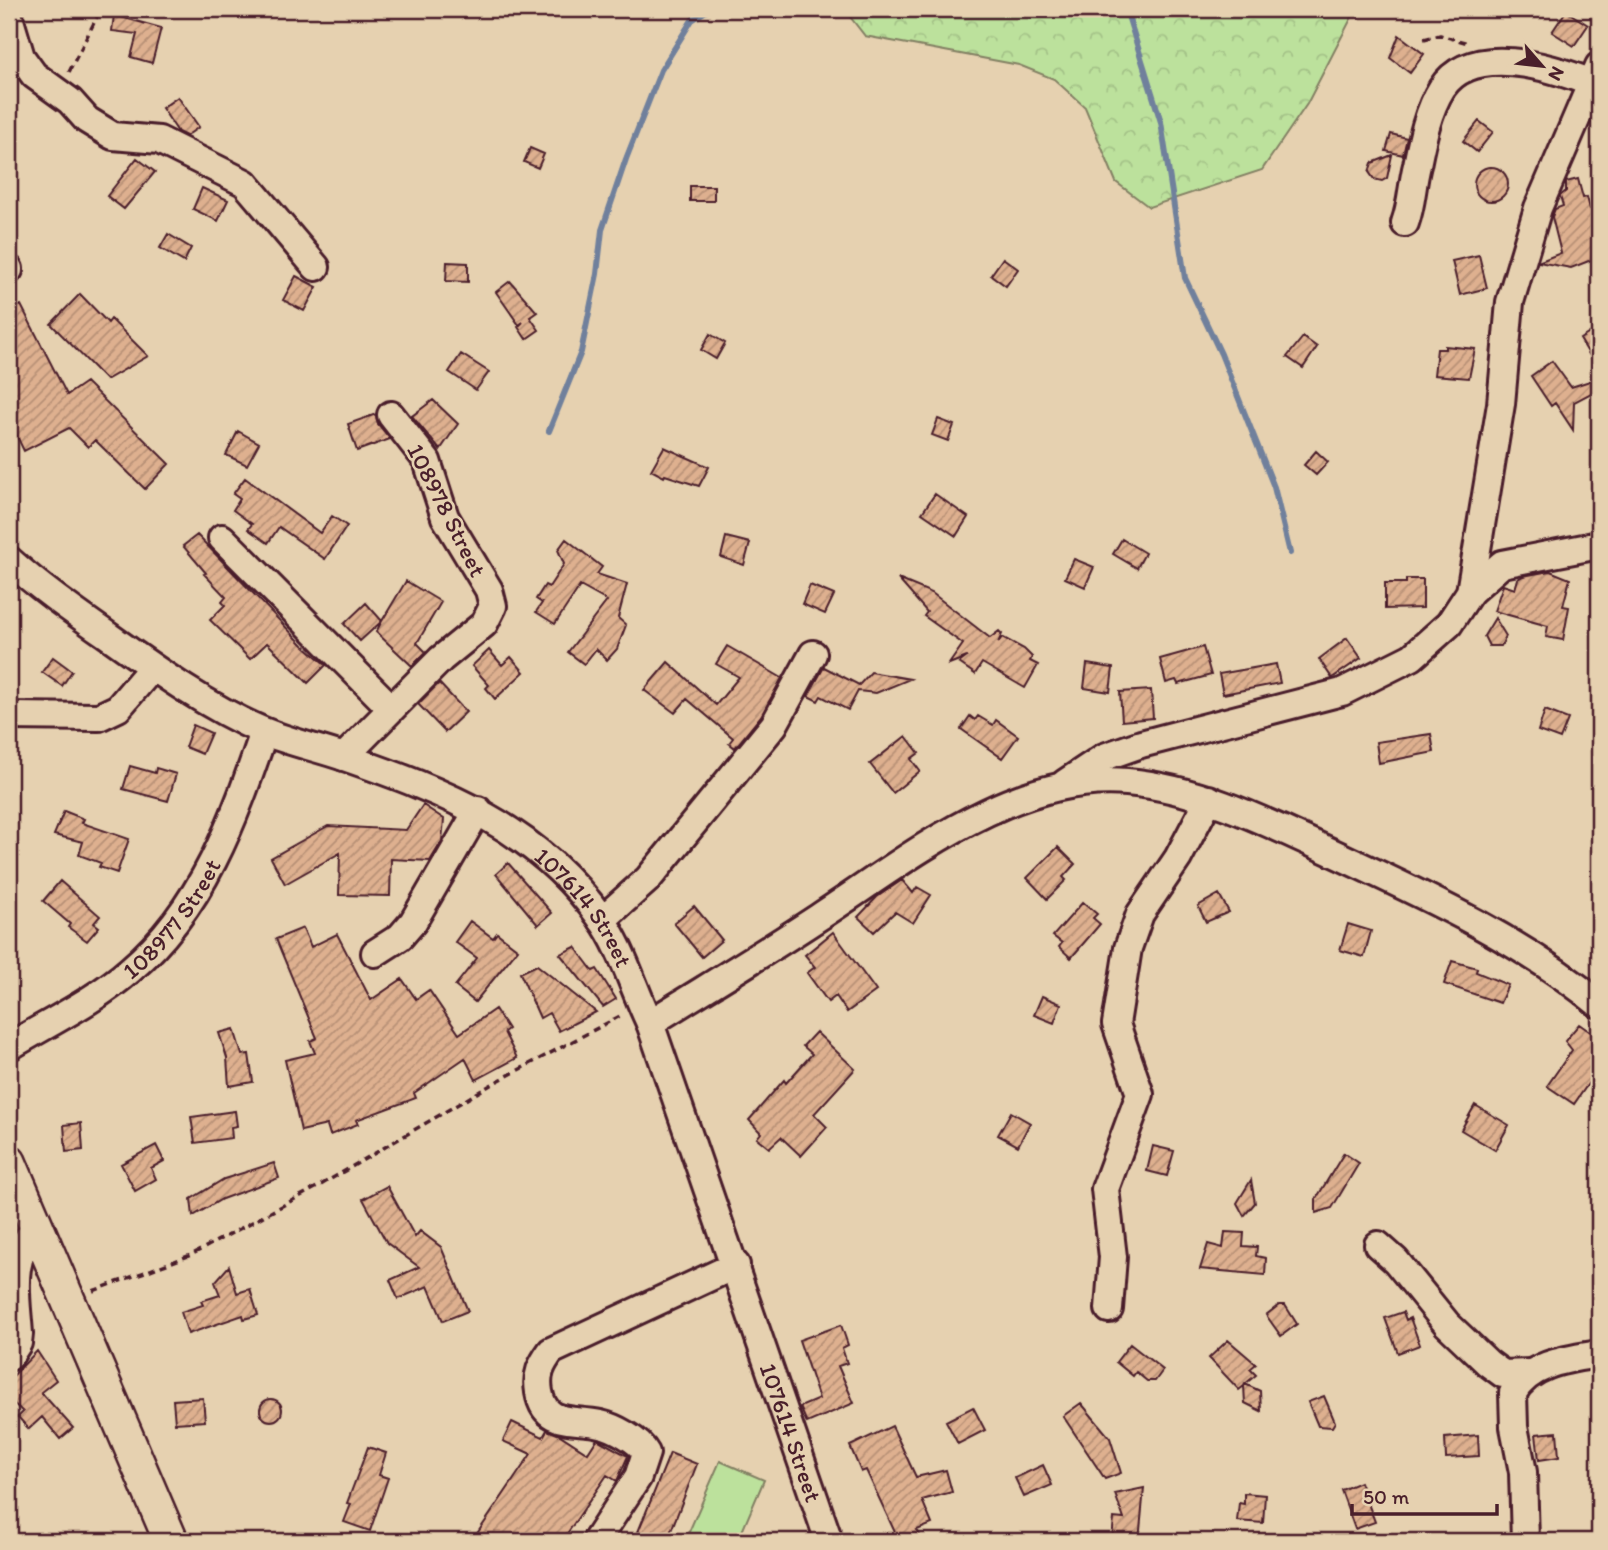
<svg xmlns="http://www.w3.org/2000/svg" width="1608" height="1550" font-family="Itim,sans-serif">
<defs>
<pattern id="forest-crowns" width="20" height="18" patternUnits="userSpaceOnUse" patternTransform="scale(1.75)"><rect width="20" height="18" fill="#bce19c"/><path d="M2 6a3 3 0 1 1 6 0M12 15a3 3 0 1 1 6 0" fill="none" stroke="#a3c187"/></pattern>
<pattern id="building-hatch" width="6" height="6" patternUnits="userSpaceOnUse" patternTransform="scale(1.75)"><rect width="6" height="6" fill="#deb08f"/><path d="M-1 1l2-2M0 6l6-6M5 7l2-2" fill="none" stroke="#b68f75"/></pattern>
</defs>
<rect width="100%" height="100%" fill="#e6d1b0"/>
<filter id="ink" filterUnits="userSpaceOnUse"><feTurbulence type="fractalNoise" baseFrequency=".0143" numOctaves="2"/><feDisplacementMap in="SourceGraphic" scale="14" xChannelSelector="R" yChannelSelector="G"/><feConvolveMatrix kernelMatrix="1 2 1 2 8 2 1 2 1" color-interpolation-filters="sRGB"/></filter>
<g filter="url(#ink)">
<path fill="url(#forest-crowns)" stroke="#838064" stroke-width="2" d="M844,9H1356L1307,104L1262,170L1149,207L1116,182L1085,107L1054,79L1019,65L865,36Z"/>
<path fill="#bce19c" stroke="#838064" stroke-width="2" d="M720,1461L764,1480L738,1541H685Z"/>
<g fill="none" stroke-linecap="round" stroke-linejoin="round">
<path stroke="#70809c" stroke-width="6" d="M1126,9L1161,122L1185,278L1221,354L1274,487L1290,553
M549,431L581,352L597,274L602,230L626,159L661,70L692,20L709,9"/>
</g>
<path fill="url(#building-hatch)" stroke="#4a1f2b" stroke-width="2" d="M1566,11L1588,25L1574,46L1552,32Z
M114,15L161,28L152,63L131,57L137,34L112,31Z
M1399,35L1424,54L1410,73L1390,58Z
M178,97L199,127L186,136L178,132L162,108Z
M1479,121L1493,132L1477,152L1463,141Z
M1391,134L1407,138L1403,155L1386,151Z
M530,148L544,154L538,168L524,162Z
M1392,155L1387,178L1382,181L1374,179L1369,172L1372,163Z
M137,158L155,172L124,209L107,196Z
M1474 184a17 17 0 1 1 34 0a17 17 0 1 1-34 0Z
M1578,179L1583,198L1587,197L1590,209L1594,208L1599,229V257L1571,268L1538,262L1561,253L1552,217L1555,209L1563,206L1560,196L1566,191V182Z
M690,186H714V201H690Z
M202,188L228,200L218,221L193,209Z
M168,234L191,248L184,262L160,248Z
M1479,255L1487,288L1460,295L1452,261Z
M1003,258L1018,269L1006,286L991,275Z
M447,262L468,263V282L446,281Z
M296,276L317,287L304,311L283,300Z
M510,281L537,312L530,317L539,330L526,339L518,327L523,322L519,325L496,292Z
M80,294L108,323L111,319L148,356L106,380L51,324Z
M21,305L67,395L86,382L169,464L145,489L95,440L88,447L69,428L24,451L9,420V311Z
M1599,327V371L1580,339Z
M710,334L725,343L716,359L701,350Z
M1303,337L1317,347L1303,368L1287,357Z
M1445,346L1475,349L1469,378L1434,375L1437,349H1445Z
M461,354L489,372L476,390L449,372Z
M1552,361L1571,387L1599,378V389L1574,402L1573,430L1555,403L1551,406L1531,376Z
M433,400L458,424L440,450L412,416Z
M376,414L378,424L390,439L357,451L348,424Z
M938,419L954,425L948,441L932,435Z
M238,431L259,443L247,465L226,455Z
M664,447L709,467L699,486L665,475L664,477L651,470Z
M1316,451L1328,462L1316,475L1304,465Z
M245,478L320,533L332,516L347,526L325,559L279,527L268,543L248,529L252,524L233,510L240,499L233,494Z
M935,494L968,517L956,536L922,513Z
M197,535L303,645L326,665L308,683L267,643L250,659L210,620L225,605L222,602L226,597L204,574L206,573L183,546Z
M726,537L750,543L744,565L721,557Z
M566,539L602,567L597,574L627,584L618,618L626,625L617,649L607,660L596,649L584,664L568,652L607,601L580,586L555,624L536,612L542,603L536,599L545,585L549,587L564,564L558,550Z
M1122,539L1145,553L1137,568L1113,554Z
M1074,559L1094,567L1085,587L1065,578Z
M1550,571L1570,579L1563,606L1569,607L1563,640L1546,637L1548,626L1494,611L1503,585L1515,589L1518,579L1523,576Z
M898,579L932,593L990,638L999,631L1002,634L998,643L1002,637L1024,649L1032,657L1030,661L1038,665L1025,688L982,663L975,674L959,663L967,657L949,664L963,644L924,616L927,612Z
M1406,579H1423V608L1385,609V583H1406Z
M406,581L441,602L417,643L426,652L412,666L376,632L382,621L360,641L344,624L366,603L382,621Z
M810,585L834,595L825,614L802,604Z
M1495,618L1506,636L1501,646H1489L1484,636Z
M1347,638L1361,658L1332,678L1319,659Z
M727,646L782,678L761,716L735,748L729,743L733,738L687,699L675,713L644,690L668,662L716,705L739,677L716,664Z
M1203,647L1211,675L1178,684L1176,680L1166,683L1160,659Z
M489,650L502,665L511,657L524,672L495,699L486,688L489,685L472,666Z
M53,657L72,671L62,686L42,672Z
M1087,664L1113,668L1110,692L1084,688Z
M1276,664L1280,683L1223,694L1219,674Z
M824,667L859,685L871,672L910,679L876,693L858,691L848,710L821,696L818,701L808,696Z
M439,683L466,712L445,732L418,704Z
M1151,690L1153,718L1122,721L1120,692Z
M1545,710L1568,719L1560,739L1538,731Z
M970,716L975,720L978,716L993,725L996,720L1018,736L1002,758L961,729Z
M193,725L211,733L202,754L185,747Z
M1431,734L1434,752L1379,763L1376,742Z
M906,736L919,753L911,759L920,771L893,793L870,764Z
M130,766L155,773L156,768L176,774L168,801L123,789Z
M423,805L444,819L442,841L430,861L391,859L390,896L339,895L340,853L285,884L271,858L328,826L406,830Z
M64,811L84,819L82,823L129,839L117,873L99,867L101,863L79,855L83,842L54,835Z
M1058,847L1075,864L1063,877L1066,880L1047,899L1027,878Z
M508,863L552,913L538,925L496,874Z
M902,880L913,893L917,887L931,895L913,923L895,912L874,932L858,917L877,897Z
M60,881L100,916L94,923L99,927L87,941L68,927L70,924L43,901Z
M1219,894L1229,912L1206,922L1198,906Z
M1083,902L1097,914L1093,918L1100,924L1071,958L1059,947L1062,943L1053,936Z
M694,906L722,940L702,957L674,923Z
M470,921L493,938L497,933L518,949L475,1002L455,986L477,958L455,942Z
M1348,924L1371,931L1364,957L1340,950Z
M303,928L311,947L337,934L371,1000L402,979L416,999L429,990L459,1034L495,1009L508,1029L504,1032L517,1058L476,1080L465,1058L414,1093L416,1098L356,1120L358,1124L330,1135L327,1125L301,1131L285,1060L315,1053L310,1041L317,1038L276,939Z
M833,932L876,991L847,1012L836,996L828,1002L807,973L815,967L805,955Z
M575,947L593,971L597,969L616,999L603,1007L560,954Z
M1452,961L1477,968L1476,972L1508,985L1500,1003L1444,984Z
M537,965L596,1012L559,1031L549,1013L540,1018L520,973Z
M1042,996L1061,1004L1054,1023L1034,1015Z
M1579,1024L1599,1038V1068L1574,1104L1547,1086L1572,1050L1565,1041Z
M234,1029L242,1055L249,1054L253,1082L229,1086L227,1058L219,1033Z
M816,1032L855,1069L814,1114L827,1127L801,1156L781,1137L769,1148L757,1138L761,1133L749,1120L784,1080L786,1083L812,1054L803,1046Z
M1475,1105L1509,1125L1495,1150L1461,1130Z
M235,1111L237,1126L231,1127L232,1138L195,1143L191,1117Z
M1011,1112L1030,1123L1018,1146L998,1135Z
M81,1123L83,1150L66,1152L64,1125Z
M156,1145L164,1161L151,1168L156,1179L135,1191L121,1164Z
M1153,1146L1174,1151L1167,1176L1147,1171Z
M1344,1153L1359,1163L1332,1208L1316,1213V1199Z
M274,1163L279,1178L222,1199L193,1216L191,1199L224,1179Z
M1251,1180L1255,1203L1244,1216L1237,1203Z
M387,1186L415,1237L420,1231L441,1247L468,1311L443,1321L428,1286L398,1299L390,1280L419,1267L387,1243L363,1199Z
M1225,1232L1244,1233L1243,1246L1257,1247L1256,1256L1266,1258L1265,1275L1200,1269L1208,1244L1223,1248Z
M229,1266L237,1293L250,1289L258,1315L244,1319L243,1315L188,1334L181,1312L203,1305L201,1301L220,1295L215,1282Z
M1279,1305H1285L1297,1324L1281,1336L1266,1315Z
M1403,1312L1406,1320L1410,1318L1420,1345L1398,1353L1385,1318Z
M841,1325L848,1345L842,1348L847,1363L838,1366L854,1403L807,1423L800,1407L819,1399L799,1340Z
M1228,1340L1256,1364L1250,1369L1256,1375L1245,1384L1260,1391L1261,1411L1245,1403L1244,1386L1239,1390L1209,1358Z
M1130,1344L1163,1370L1155,1381H1147L1136,1372L1133,1376L1116,1362Z
M37,1351L56,1380L41,1392L73,1428L60,1439L42,1417L29,1429L18,1417L23,1412L9,1399V1380Z
M1324,1396L1335,1422L1332,1427L1318,1426L1308,1402Z
M203,1398L205,1421L175,1423L173,1400Z
M260 1410a11 11 0 1 1 22 0a11 11 0 1 1-22 0Z
M1081,1403L1110,1438L1121,1473L1105,1479L1063,1416Z
M973,1407L985,1430L958,1444L946,1421Z
M512,1422L543,1437L547,1430L560,1435L588,1453L597,1439L628,1456L617,1481L607,1475L562,1541H472L531,1454L503,1441Z
M892,1426L916,1477L946,1470L952,1492L922,1500L932,1524L917,1530L923,1541H899L866,1470L861,1472L850,1446Z
M1557,1432L1559,1457L1539,1460L1536,1434Z
M1478,1435L1479,1456L1446,1458L1445,1438Z
M368,1447L386,1453L379,1475L388,1478L370,1531L344,1522L351,1504L347,1503Z
M670,1453L697,1464L667,1541H646L648,1536L638,1532Z
M1043,1465L1052,1485L1024,1497L1015,1478Z
M1360,1482L1375,1522L1355,1529L1341,1490Z
M1144,1488L1139,1541H1112L1114,1518L1124,1519L1115,1494Z
M1244,1493L1265,1495L1263,1523L1237,1521L1239,1503L1244,1504Z"/>
<g fill="none" stroke-linecap="round" stroke-linejoin="round">
<defs>
<g id="minor">
<path d="M9,17L21,57L34,75L70,101L87,120L113,136L159,140L245,183L316,267"/>
<path d="M1405,223C1412,204 1412,184 1417,165C1422,140 1428,110 1442,88C1472,42 1551,67 1592,83"/>
<path d="M9,269V270"/>
<path d="M222,538L391,708"/>
<path id="s1" d="M9,560C40,588 76,613 110,637C159,672 208,707 263,731C289,742 318,748 344,757C445,792 536,827 600,917C623,949 633,988 650,1023L829,1541"/>
<path d="M1470,592L1502,564L1599,545"/>
<path d="M9,716L99,717L118,708L152,668"/>
<path d="M344,757L441,659L484,624L493,606L489,590L445,517L427,461L391,415"/>
<path d="M1065,783L1104,757L1141,744L1342,692L1412,657L1449,624L1470,592L1501,404L1510,302L1538,208L1599,66"/>
<path d="M602,920L648,879L774,725L813,654"/>
<path d="M375,953L400,937L413,922L478,810"/>
<path d="M650,1023C706,988 763,954 819,917C908,859 1013,772 1127,782C1205,789 1274,826 1344,858C1432,899 1524,942 1599,1004"/>
<path id="s2" d="M9,1047C48,1023 95,1001 130,970C203,908 234,820 264,732"/>
<path d="M1378,1245L1396,1261L1447,1324L1488,1363L1503,1374L1530,1373"/>
<path d="M1109,1309L1113,1257L1105,1189L1140,1094L1116,1024L1128,948L1140,914L1178,858L1209,799"/>
<path d="M9,1357L18,1343L19,1334C16,1290 8,1262 37,1225"/>
<path d="M596,1541L638,1477L646,1453C639,1440 614,1427 600,1424C573,1418 545,1427 539,1392C536,1374 541,1365 551,1351L736,1265"/>
<path d="M1525,1541L1523,1472L1514,1427L1513,1393C1530,1363 1568,1359 1599,1354"/>
</g>
<path id="major" d="M9,1162L171,1541"/>
</defs>
<use href="#minor" stroke="#4a1f2b" stroke-width="32"/>
<use href="#major" stroke="#4a1f2b" stroke-width="38"/>
<path stroke="#4a1f2b" stroke-width="3.5" stroke-dasharray="7 5" stroke-linecap="butt" d="M1424,39L1440,35L1468,43
M69,72L101,9
M93,1291L191,1255L319,1186L494,1083L622,1015"/>
<use href="#minor" stroke="#e6d1b0" stroke-width="26"/>
<use href="#major" stroke="#e6d1b0" stroke-width="33"/>
</g>
</g>
<g text-anchor="middle" dominant-baseline="central" stroke-width="5" stroke-linejoin="round" paint-order="stroke">
<g font-size="24" fill="#4a1f2b" stroke="#e6d1b0">
<text transform="translate(447 510) rotate(63)">108978 Street</text>
<text stroke="none"><textPath href="#s1" startOffset="682">107614 Street</textPath></text>
<text stroke="none"><textPath href="#s2" startOffset="210">108977 Street</textPath></text>
<text stroke="none"><textPath href="#s1" startOffset="1250">107614 Street</textPath></text>
</g>
</g>
<rect width="1608" height="1550" fill="none" stroke="#e6d1b0" stroke-width="35"/>
<rect x="18" y="18" width="1573" height="1515" fill="none" stroke="#4a1f2b" stroke-width="2.5" filter="url(#ink)"/>
<g transform="translate(1542 66) rotate(118)" stroke="#e6d1b0" stroke-width="5" paint-order="stroke">
<path d="M0-5L12 26L0 18L-12 26Z" fill="#4a1f2b"/>
<text y="-10" font-size="19" font-weight="bold" text-anchor="middle" fill="#4a1f2b">N</text>
</g>
<path d="M1352 1504v10h145v-10" fill="none" stroke="#4a1f2b" stroke-width="3.5"/>
<text x="1363" y="1504" font-size="21" fill="#4a1f2b" stroke="#e6d1b0" stroke-width="5" paint-order="stroke">50 m</text>
</svg>
